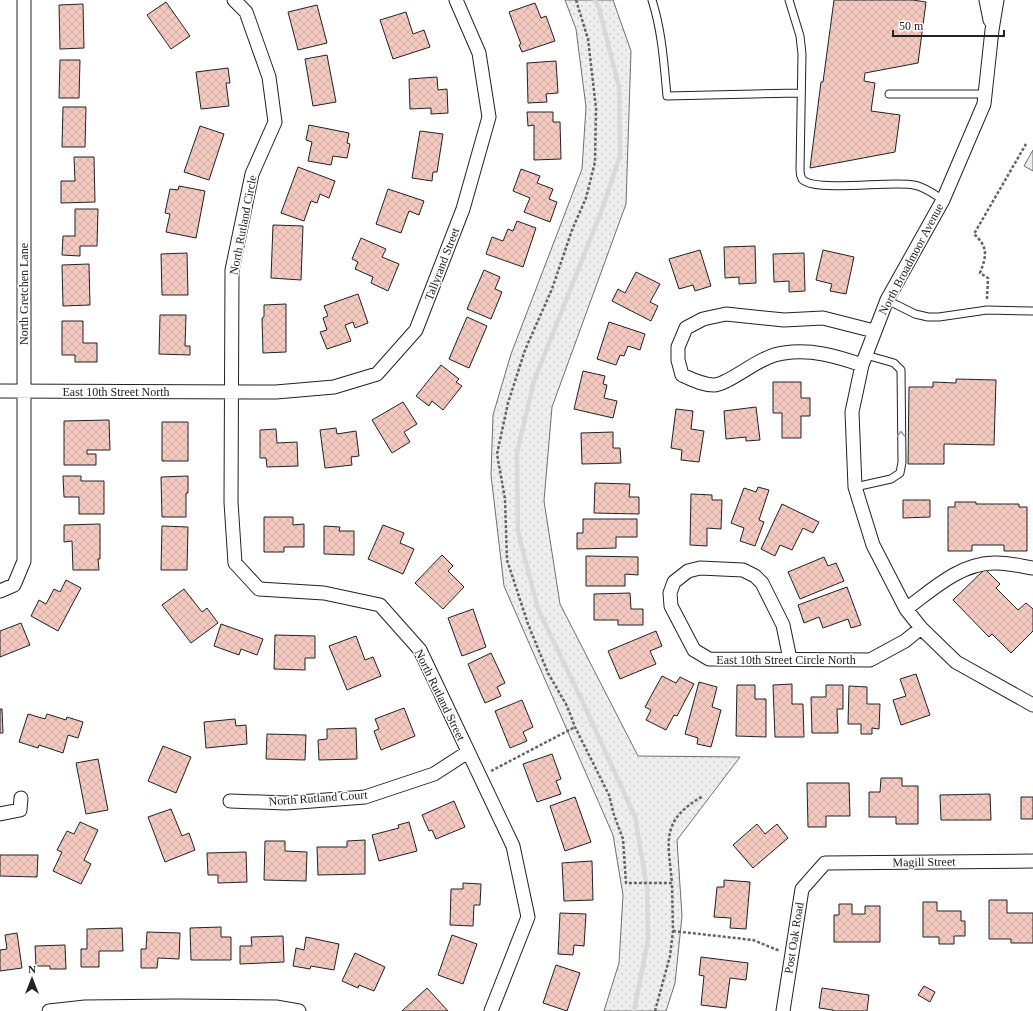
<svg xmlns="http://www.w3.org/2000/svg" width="1033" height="1011" font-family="'Times New Roman',serif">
<defs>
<pattern id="grass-dots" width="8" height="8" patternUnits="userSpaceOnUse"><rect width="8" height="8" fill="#eee"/><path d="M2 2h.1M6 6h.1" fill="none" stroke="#ccc" stroke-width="1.8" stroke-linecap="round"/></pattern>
<pattern id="building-cross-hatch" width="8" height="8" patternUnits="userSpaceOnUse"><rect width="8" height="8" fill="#f3c9c0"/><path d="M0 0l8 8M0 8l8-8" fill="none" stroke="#d0aca5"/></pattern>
</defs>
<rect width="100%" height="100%" fill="#fff"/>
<path fill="url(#grass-dots)" stroke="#6f6f6f" d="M565,0H613L631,51L626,204L552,407L544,501L560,604L638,756L740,757L677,840L682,916L675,983L666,1011H604L619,963L623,895L613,835L504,586L491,475L493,415L511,354L582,169L586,107L576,29Z"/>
<path fill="#ededed" stroke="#6f6f6f" d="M1033,150V171L1024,166Z"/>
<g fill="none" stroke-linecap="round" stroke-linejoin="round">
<path stroke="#d9d9d9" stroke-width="4.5" d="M595,0L599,8L619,87L620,156L601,212L534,381L517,452L518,532L538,609L584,705L635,817L647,888L648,940L634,1011"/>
</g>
<path fill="url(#building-cross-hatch)" stroke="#222" d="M834,0H913L926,2L918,63L865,73L864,81L875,83L871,111L900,115L895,152L810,168L821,82H823Z
M166,2L190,36L171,49L147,15Z
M535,3L541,18L546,16L555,41L522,52L519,45L521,44L509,12Z
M83,4L84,48L60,49L59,5Z
M317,5L327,43L298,50L288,12Z
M406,12L413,34L424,30L430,47L393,59L380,20Z
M327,55L336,102L313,106L305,59Z
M60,60H80L79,98H59Z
M556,61L558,93L546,94L547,102L528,103L527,63Z
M228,68L230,83H226L229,106L201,109L196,72Z
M437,77L438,90L447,89L448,113L431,114V108L410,109L409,79Z
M63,107H86L85,147H62Z
M527,112H553V122H560L561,159L534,160V125L528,126Z
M309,125L349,133L347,143L350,144L347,158L333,156L331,165L308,161L312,142L306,140Z
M200,126L224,134L209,180L184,172Z
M420,131L443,134L437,172H433L432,181L412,178Z
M74,157H94L95,202L61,203V181H75Z
M298,167L335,181L329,198L320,194L317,203L311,201L304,221L281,213Z
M521,169L540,176L537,183L553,189L549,199L557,202L550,222L524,212L530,198L513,191Z
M179,186L205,191L196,238L166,232L170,214L165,213L170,189L178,190Z
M388,189L424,201L419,215L409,211L401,233L376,224Z
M75,209H98L97,246H80V256L62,255L63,236H75Z
M517,221L536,228L523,267L486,254L492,237L503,241L508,229L513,231Z
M273,225L303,226L301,280L271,278Z
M361,238L386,249L382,257L399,264L388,291L371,283L373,277L355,269L358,262L352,259Z
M755,246L756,283L739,284V277L725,278L724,247Z
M700,250L711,286L695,291L693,285L679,289L669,259Z
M823,250L854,257L846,294L830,291L832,284L816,280Z
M187,253L188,295H162L161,254Z
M804,253L805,291L789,292V281L774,282L773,254Z
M89,264L90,305L63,306L62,265Z
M484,270L500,277L495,289L502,292L491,319L467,309Z
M636,272L660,284L650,302L658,306L651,321L612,301L618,289L625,293Z
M358,294L368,323L355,328L353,322L345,325L351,341L327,349L320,332L327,330L323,318L328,316L324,306Z
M286,304V352L263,353L262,318L264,317V305Z
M160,315H186L185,346H190V355L159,354Z
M467,317L487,326L469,368L449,359Z
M62,321H83V343H97V362H75V355H62Z
M609,322L645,334L640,350L628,346L624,356L620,355L616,365L597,359Z
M441,365L459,379L456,382L462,386L443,410L432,401L429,406L416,396Z
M583,371L605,376L603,384L607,385L604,398L617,401L613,418L574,409Z
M956,379L996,380L994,445L944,444V464H908L909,387H933V382L956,383Z
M773,382H801V398H810V416H801V438H782V413H773Z
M403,402L417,424L404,432L410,442L392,453L372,420Z
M756,407L760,440L746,441V437L726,439L724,411Z
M676,409L693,411L691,429L704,431L699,462L681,460L682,450L671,448Z
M109,420L110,450H87V454H96V465H64V421Z
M162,422H188V461H162Z
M336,428L337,434L356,431L359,456L351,457L352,465L325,468L320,430Z
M276,429L277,443L297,442L298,466L267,467L266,458H260V430Z
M613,432V448H620L621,463L582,464L581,433Z
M63,476H81V481H104V514H79V497H64Z
M188,476V493H186V517H162L161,477Z
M595,483L630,484L629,497H639V514L594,513Z
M758,487L769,490L759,520L764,522L755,546L740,541L744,528L731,523L744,488L756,492Z
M691,494L712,495V500H722L721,529L707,528V546L690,545Z
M903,500H930V517L903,518Z
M955,502H976V504H1019V507H1027V551H1004V545H972V551H948V507H955Z
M782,504L819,522L813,533L803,528L792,550L780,545L775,556L761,549Z
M264,517H293V525L304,524V547H284V552H264Z
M583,519H637V537H616V548L577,549V533H583Z
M100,524V559H98L99,570H73L72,541L64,542V525Z
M383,525L404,533L400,543L414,549L403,574L368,559Z
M162,526L188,527L187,570H161Z
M324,526L340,527L339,531H354V555L324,554Z
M442,555L453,566L448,571L464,587L443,609L415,583Z
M586,556L638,557V575L625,574V586H586Z
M824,557L828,566L836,563L844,581L800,599L788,572Z
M985,569L1000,584L996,588L1018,610L1026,603L1033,609V631L1011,653L992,634L989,637L953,600Z
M66,580L81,588L58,631L31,616L39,600L46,604L54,589L60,592Z
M847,587L861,625L851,628L848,619L823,628L819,617L804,623L798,605Z
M184,589L202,612L207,608L218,623L191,643L162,605Z
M630,593L631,609H643V625H618V620H594V594Z
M473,609L486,647L462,656L448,618Z
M21,623L30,645L0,657V631Z
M221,624L263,639L257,655L241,649L239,655L214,646Z
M656,631L662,646L650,651L656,664L620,679L608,651Z
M275,635L315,636V658H305V670L274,669Z
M356,636L365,660L373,657L381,676L347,690L329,646Z
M491,653L505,683L497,687L501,696L485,703L468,664Z
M916,674L930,715L901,725L893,700L906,696L900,679Z
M662,676L676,683L680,677L694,684L677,716L674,715L666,730L646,720L651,710L645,707Z
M699,682L717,687L712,707L721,710L711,747L697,744L698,738L685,734Z
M792,684V704H803L804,737H775L773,685Z
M737,685H755V699H766V737L736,736Z
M826,685H843V709H837L838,733H812L811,697H826Z
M849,686L867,687V704H880L879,729L872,728V734H861V724H848Z
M522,700L533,727L523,732L527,741L510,748L495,711Z
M404,708L415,736L381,750L374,731L379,729L375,719Z
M0,709H2L3,733H0Z
M28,714L45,719L47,714L66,720L67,717L83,722L78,738L68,735L63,753L39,745L38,748L19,742Z
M235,719L236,726L246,725L247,744L206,748L204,722Z
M356,728L357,759L319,760L318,740L327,739V729Z
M267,734L306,735L305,760L266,759Z
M163,746L191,757L176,793L148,781Z
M552,754L561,779L556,781L561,794L537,802L523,764Z
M98,759L108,810L86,814L76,763Z
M881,778H902V786H918V824H896V817H869V792H880Z
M807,783H849L850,816H826V827H808Z
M990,794L991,820H941L940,795Z
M575,797L591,842L565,851L550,806Z
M1021,797H1033V819H1021Z
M454,801L465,827L436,839L432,830L429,831L422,815Z
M171,809L182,836L189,833L195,850L165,862L148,817Z
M80,822L98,830L84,860L91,864L81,884L53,871L62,852L57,850L67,831L74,834Z
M409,822L417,851L379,861L372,835L399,828L398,825Z
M757,824L765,834L777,824L788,838L753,868L733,845Z
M365,840V874L318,875L317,847H347V841Z
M265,841H285V851L307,852L306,881L264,880Z
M246,852L247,882L218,883V875H208L207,853Z
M0,855H38L37,877L0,876Z
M592,861L593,900L564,901L562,863Z
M724,880L750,882L746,929L730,928L731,918L714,917L717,887H724Z
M463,883L481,884L480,905H474L473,926L450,925L451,889H463Z
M989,900H1007V913H1033V943H1011V939H989Z
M923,902H937V911H961V921H965V936H954V944H939V937H923Z
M839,904H852V914H865V906H880V942H834V915H839Z
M560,913L586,914L584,946L574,945L573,955L558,954Z
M221,927V937H231V960H191L190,928Z
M122,928L123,951H99V967H81V949H87V929Z
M147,932L180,933L179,959L158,958L157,968H141V949H146Z
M17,933L22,968L0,971V950L7,949L5,935Z
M452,935L477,944L463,984L438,975Z
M283,936L284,962L240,964V946H252L251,937Z
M306,937L339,944L334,970L311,966L310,969L293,966L296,948L304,950Z
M65,945L66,969H50V966H36L35,946Z
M355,953L385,967L374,991L359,985L358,988L342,981Z
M701,957L748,963L746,980L730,978L726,1008L701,1005L704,976L699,975Z
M556,965L580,973L567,1011L543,1003Z
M924,986L935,992L930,1002L918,995Z
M427,988L448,1011H402Z
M822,988L869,995L867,1011H833V1010L819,1008Z"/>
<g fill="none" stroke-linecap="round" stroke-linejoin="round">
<defs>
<path id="lane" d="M652,0C662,31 664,64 667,96L801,93
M789,0L800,36L802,54L800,170C800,172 801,177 802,179C813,193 893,180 914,185C925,187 934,194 943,200
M889,94H986
M887,300L915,314L928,317H939L987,310L1033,311
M855,487L891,479L900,473L902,462L901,370L894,363L866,355"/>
<path id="street" d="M234,0L246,12L269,77L275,122L252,174L232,270L231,502L235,563L259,589L324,593L380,605L420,650L513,846L528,917L491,1011
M986,0L990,20
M997,0L992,30L984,104L943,200L887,300L862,365L852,412L855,487L873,545L906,609L921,628L956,662L1033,705
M862,365C836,356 812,349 784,353C764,355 743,373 726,381C722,383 718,385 714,385C703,385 693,380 682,375L678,360V347L686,328L703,319L726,314L784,320L823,318L874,331
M0,391L276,392L334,387L377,374L416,330L463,209L489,117L479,53L456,0
M0,591L14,585L24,561V0
M906,609C932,590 959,564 993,563C1006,562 1020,566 1033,568
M790,659L783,625L762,583L755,576L743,570L700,568L688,571L674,582L670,593L671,606L694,650L709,659L870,660L905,641L921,628
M230,801L286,803L365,797L434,774L468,752
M0,814L20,810L21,798
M49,1011L85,1007L178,1006L276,1007L299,1011
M783,1011L802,889L825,863L1033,861"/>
</defs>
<use href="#lane" stroke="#222" stroke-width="9"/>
<use href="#street" stroke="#222" stroke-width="15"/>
<path stroke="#646464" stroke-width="2.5" stroke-dasharray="3 2" stroke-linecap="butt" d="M576,0L588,39L596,108L595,162L586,198L572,230L552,289L525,350L508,403L497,454L505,499L507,560L528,624L548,673L567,706L575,727L609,795L614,815L623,839L626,883H672C668,840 660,821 703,796
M987,299L988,278L980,273C987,255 988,247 974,234L1026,144
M491,771L575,727
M673,931L753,940L780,951
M655,1011L670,956L673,931L672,883"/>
<use href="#lane" stroke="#fff" stroke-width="7"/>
<use href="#street" stroke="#fff" stroke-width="13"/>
</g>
<defs><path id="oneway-chevron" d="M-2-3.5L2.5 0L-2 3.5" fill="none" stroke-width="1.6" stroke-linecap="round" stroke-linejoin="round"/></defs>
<use stroke="#9c9c9c" href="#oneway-chevron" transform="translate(901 434) rotate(-91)"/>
<g text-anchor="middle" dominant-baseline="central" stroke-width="3" stroke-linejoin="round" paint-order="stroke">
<g font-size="12" fill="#222" stroke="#fff">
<text transform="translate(243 225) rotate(-79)">North Rutland Circle</text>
<text transform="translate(911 259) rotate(-62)">North Broadmoor Avenue</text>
<text transform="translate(442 264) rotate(-69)">Tallyrand Street</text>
<text transform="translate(24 294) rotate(-90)">North Gretchen Lane</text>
<text x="116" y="392">East 10th Street North</text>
<text x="786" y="660">East 10th Street Circle North</text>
<text transform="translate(440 695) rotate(64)">North Rutland Street</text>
<text transform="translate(318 798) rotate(-4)">North Rutland Court</text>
<text transform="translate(924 862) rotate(-1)">Magill Street</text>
<text transform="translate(794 938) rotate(-81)">Post Oak Road</text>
</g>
</g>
<g transform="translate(32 979)" stroke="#ffffff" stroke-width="3" paint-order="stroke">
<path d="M0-3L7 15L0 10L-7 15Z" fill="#222222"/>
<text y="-6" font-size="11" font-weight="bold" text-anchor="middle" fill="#222222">N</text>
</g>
<path d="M893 30v6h111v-6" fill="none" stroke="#222222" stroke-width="2"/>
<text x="899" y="30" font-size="12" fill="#222222" stroke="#ffffff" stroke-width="3" paint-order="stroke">50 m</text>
</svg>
